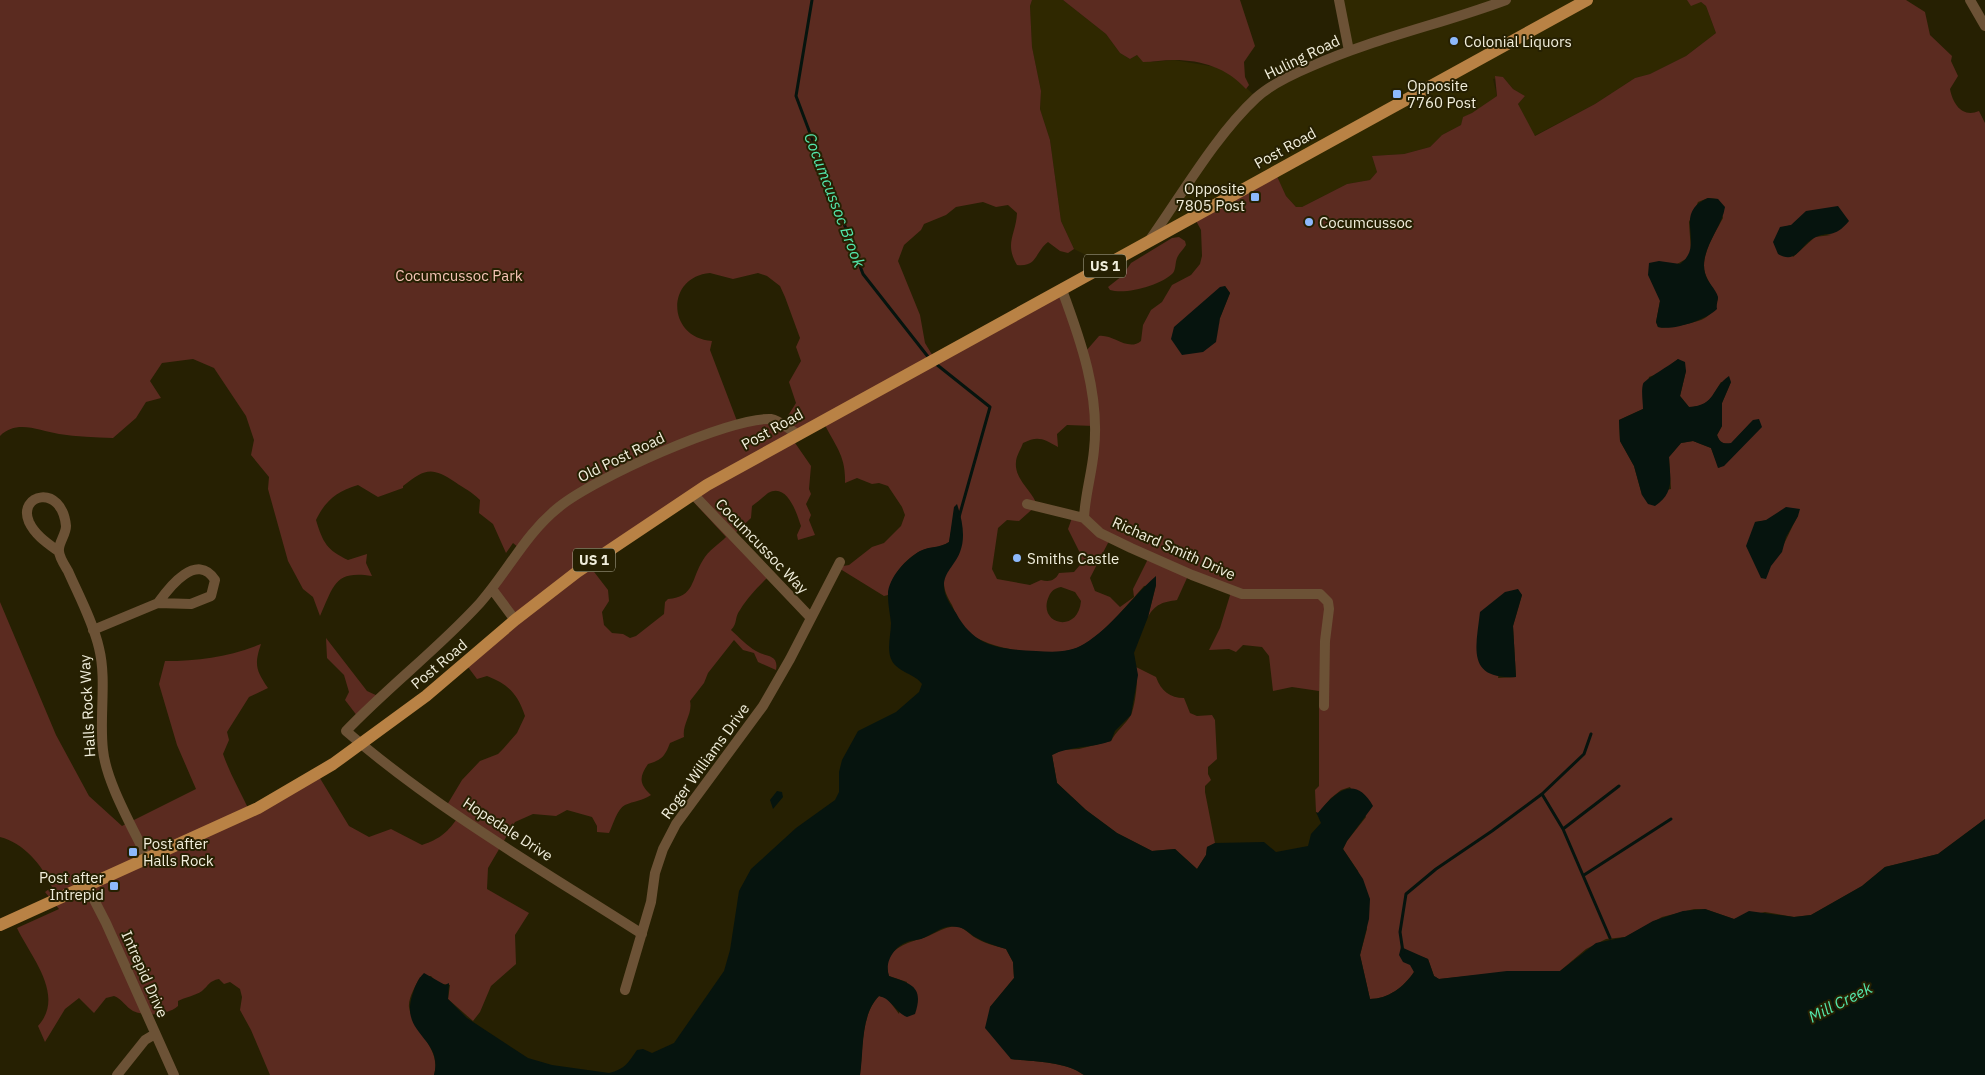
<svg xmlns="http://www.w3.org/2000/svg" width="1985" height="1075" font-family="'IBM Plex Sans',sans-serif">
<rect width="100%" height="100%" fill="#262002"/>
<path fill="#2f2800" d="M1032,0H1063L1106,34L1120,53L1130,59L1137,55L1152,62L1174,60L1222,68L1235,77L1256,97L1349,50L1340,0H1687L1701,2L1706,6L1716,33L1686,56L1650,74L1635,78L1595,104L1534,136L1518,104L1525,96L1513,89L1503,77L1493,79L1497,96L1472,114L1463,117L1461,125L1442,135L1430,147L1404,154L1372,156L1377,172L1370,180L1347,184L1302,207H1296L1286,196L1275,173L1102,263L1074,249L1061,221L1050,140L1040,109L1041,91L1032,47L1030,6Z"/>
<path fill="#5b2b20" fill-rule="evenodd" d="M0,0H1032L1030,6L1032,47L1041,91L1040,109L1050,140L1061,221L1074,249L1068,253L1060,251L1048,242C1034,253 1038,267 1017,265C1004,243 1016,235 1017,213L1008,205L996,207L983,202L956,207L946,215L924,224L921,230L904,245L898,261L920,315L925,343L934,358L1059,291L1086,351L1099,336C1113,334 1128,352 1141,341L1143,325L1151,310L1162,302L1172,285L1191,275L1200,264L1202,256L1201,230L1194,217L1275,172L1286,196L1296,207H1302L1347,184L1370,180L1377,172L1372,156L1404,154L1430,147L1442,135L1461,125L1463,117L1472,113L1497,96L1495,76L1503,77L1513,89L1525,96L1518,104L1535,136L1595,104L1635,78L1650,74L1686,56L1716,33L1706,6L1701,2L1691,6L1687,0H1906L1925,12L1930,35L1952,56L1951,61L1958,76L1950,89C1953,105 1963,118 1979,111L1985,123V819L1938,854L1885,867L1862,886L1811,915L1794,917L1765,912L1734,919L1705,909H1694L1662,917L1625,937L1606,939L1586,949L1560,971H1518L1439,979L1434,976L1428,959L1409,952L1414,972C1404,987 1388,999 1370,999L1360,955L1367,929L1358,871L1343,849L1347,841L1366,817L1350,787L1341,790L1331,798L1318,813L1316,812L1315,790L1319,786V691L1292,687L1273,691L1269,656L1262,647L1243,645L1236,652L1229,649L1209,650L1220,628L1231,592L1187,578L1177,600C1163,602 1155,604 1148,617L1156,585L1144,586C1127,605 1101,638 1077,648C1051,658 988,651 967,631C960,624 956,614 952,605C946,595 941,584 946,573C949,566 955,560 959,554L952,526L949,542C940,548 932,547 923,550C906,557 890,577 888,595L884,596L837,567L849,565L872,547L884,543L901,526L905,515L902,507L888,486L879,483L872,484L857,478L845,483C846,455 835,446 824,423L793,440L811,466L809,489L811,494L806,504L811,515L809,520L815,535L798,540L797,535L801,526C797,515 788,482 768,493C763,497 758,502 752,506L751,518L730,538L768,577C757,588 748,597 740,610C734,618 738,623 731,630C739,637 747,646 756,651C766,657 779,654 776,670L758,662L754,653L743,650L734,640L708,673L704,683L690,701C693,714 682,724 684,737L670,743C665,756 662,760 648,764C639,777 639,784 651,795C642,801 634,801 625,805C617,809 613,825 609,833L597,832V826L592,817L567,810L556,816L533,814L515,822L488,868L487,889L529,913L515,935L516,964L491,986L480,1012L473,1021L448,999L450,985L437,983L431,976L420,977C416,985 408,998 409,1007C413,1033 442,1047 434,1075H270L251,1030L240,1010L242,997L240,989L230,982L224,984L219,979C209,981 209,985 202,991C195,996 185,997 178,1001V1006C168,1015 146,1017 133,1011C126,1007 122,999 114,996L106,998L94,1013L79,998L65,1009L45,1042L38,1026C66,995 30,956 17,928L59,909L45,892L52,887C42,865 24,843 0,837V602L56,735L89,796L122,826L196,789L177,745L159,684L165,661C200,661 228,657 261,644C254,665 256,670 268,688L249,697L227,732L229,740L223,754C230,774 240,791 249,810L318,775L349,826L369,837L391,829L422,845C440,839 448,832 459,816L447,805L462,780L480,761L498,754L503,749L517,733L525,716C518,694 508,684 487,676L477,679L465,663L514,619L493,587L519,548L513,543L506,553L493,524L479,513L480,500C471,491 465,489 455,482C431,466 425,469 403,486V488L378,497L358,485C337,491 325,501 316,520C323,543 327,550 348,560L367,554L366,563L372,576C334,570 334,586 320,616L313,597L303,589L288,561L268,489L269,477L251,455L254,440L246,416L214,368L193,359L162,363L150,381L161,398L146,402L136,418L113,438C95,437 77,437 59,434C39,431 17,419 0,436ZM1708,198L1718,199L1723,218C1715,233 1700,256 1705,273C1708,282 1714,290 1718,298C1716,305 1712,314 1705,318C1697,323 1667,329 1658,327L1656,322L1660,301L1659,294L1677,264L1686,259L1691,252L1689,222L1698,202ZM1791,225L1831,235L1815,237L1793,257L1780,228ZM710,273L733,279L758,273L767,276L780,286L785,297L800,338L796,347L801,361L789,382L796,403L784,422L737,421L710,350L712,341C667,338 665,277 710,273ZM1225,286L1230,293L1220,318L1216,342ZM1678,359L1686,371L1680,396L1689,407C1708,407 1712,397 1721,382H1731L1722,403V426L1717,435C1720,443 1722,444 1731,444L1753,420L1719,468L1711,448L1693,441L1681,443L1669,457L1671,489L1642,495L1634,466L1620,441L1619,420L1643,409L1649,377L1662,372ZM1067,425L1094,426L1083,516L1073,515L1068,529L1080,553V565L1074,572L1059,573C1055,581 1049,582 1041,580L1030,585L997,579L992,569L998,528L1007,520L1019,521L1037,505C1032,490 1014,479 1016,462C1016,456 1021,449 1023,443C1038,435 1044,439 1058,447L1057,434ZM689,497L726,537C719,544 708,551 703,560C691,579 695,597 668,599L665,602L664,614L636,636L630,638L623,634L612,633L604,625L602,612L609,601L608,590L588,564ZM1798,516C1788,533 1783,551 1770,566L1755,522ZM1109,541L1146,558L1147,561L1133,589L1134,597L1120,607L1110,597L1095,591L1090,578ZM1061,587L1075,592L1081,601C1078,635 1036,624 1049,596C1051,591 1055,588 1061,587ZM1517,589L1522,595L1513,626L1516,677L1498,678Z
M1063,0H1240L1255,46L1244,62L1245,77L1249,85L1246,89C1227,68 1202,60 1174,60C1163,60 1153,62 1143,62L1137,55L1130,59L1120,53L1106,34Z
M1179,237L1185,241L1186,245C1183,250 1179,253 1177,258C1175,263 1176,269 1173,273C1162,285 1126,295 1110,290L1108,287L1122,276L1131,263L1172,238Z
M326,638L367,691L380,697L358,717L345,700L349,692L344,675L327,658Z
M1136,667L1156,677C1161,691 1170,698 1184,698L1190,713L1197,716L1212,715L1215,720L1217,759L1208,767V774L1211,780L1205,786V792L1215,843L1207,847L1206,855L1197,869L1175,849L1152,851L1117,833L1086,810L1057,783L1052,755L1062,750L1079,749L1111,741C1116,731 1126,724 1131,715C1135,706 1139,677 1136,667Z
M957,926C965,929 967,932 974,937C983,943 996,946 1006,949L1013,962L1014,978L990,1007L1011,1059C1034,1062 1064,1061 1084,1075H860C863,1050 861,1014 879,996L887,998L899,1014L907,982L889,976C881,953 902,944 920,939C933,936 941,927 957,926Z"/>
<path fill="#06140e" d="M1708,198L1718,199L1725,207C1722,228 1699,250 1705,273C1707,282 1716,289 1718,297C1718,301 1716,305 1717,309C1706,320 1673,331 1658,327L1656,322L1660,301L1648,275L1649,263L1659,261L1680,264C1707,244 1671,214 1708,198Z
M1838,206L1849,221C1833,240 1829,230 1814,238C1800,245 1797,265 1778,254L1773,242L1780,227L1791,225L1806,211Z
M1225,286L1230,293L1220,318L1216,342L1203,352L1182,355L1171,339L1174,327L1220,287Z
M1678,359L1685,362L1686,371L1680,396L1689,407C1717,405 1710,389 1729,376L1731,382L1722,403V426L1717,435C1720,443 1723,444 1731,443L1753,420L1759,419L1762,427L1724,466L1718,468L1711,448L1693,441L1681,443L1669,457C1670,479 1675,492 1655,506L1648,504L1642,495L1634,466L1620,441L1619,420L1643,409C1643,402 1641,391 1643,384C1644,380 1672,364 1678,359Z
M957,504C962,519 966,537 960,552C954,568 940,574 945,593C947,600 952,607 956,613C975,648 1000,649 1036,651C1053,652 1070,653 1084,644C1112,627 1132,597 1156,576V585L1148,617L1134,653L1138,675L1131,715L1115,731L1111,741C1092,748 1069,746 1052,755L1057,783L1086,810L1117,833L1152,851L1175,849L1197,869L1206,855L1207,847L1215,843L1264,842L1276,852L1308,846L1311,834L1321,823L1316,812L1318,813C1335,792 1355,774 1373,806L1347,841L1343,849L1363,879L1370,899L1369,919L1360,955L1370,999C1388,999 1404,987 1414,972L1410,965L1403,962L1399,955L1401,947L1428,959L1434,976L1439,979L1507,971H1560L1596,943L1625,937L1653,921L1683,911L1705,909L1734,919L1749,911L1794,917L1811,915L1862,886L1885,867L1938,854L1985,819V1075H1084C1064,1061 1035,1062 1011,1059L985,1028L990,1007L1014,978L1013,962L1006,949C996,946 986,943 977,938C969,934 966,928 957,927C943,924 934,934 921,939C918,940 914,940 910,941C895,945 884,961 889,976C912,984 924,987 915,1014L907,1017C895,1012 892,999 879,996C860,1015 864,1050 860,1075H434C444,1037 398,1035 413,993C415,986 418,979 424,973L445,985L449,983L448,999L467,1018L528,1058L552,1065L609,1073C625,1069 628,1063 637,1050L643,1049L652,1053L674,1043L724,971L730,950L739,891L751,869L796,828L835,800L839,792V772L842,760L858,731L896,712L919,692L922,684C915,674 898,672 892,661C886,650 891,635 891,623C890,614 888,605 888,596C887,579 906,559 920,551C930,546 940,548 949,542L954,507Z
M1786,507L1800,509L1798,516L1786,537L1782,552L1771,566L1766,579L1761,578L1746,546L1755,522L1766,520Z
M1518,589L1522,595L1513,626L1516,677C1466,680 1476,647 1480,612L1505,592Z
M777,791L782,792L783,797L773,809L770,800Z"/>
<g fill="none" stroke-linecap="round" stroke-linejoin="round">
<path stroke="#06140e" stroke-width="3" d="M812,0L796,96L863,274L929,358
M936,364L990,407L959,517
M1542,794L1563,829L1610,938
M1563,829L1619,786
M1584,875L1671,819
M1403,952L1400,932L1406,894L1436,869L1492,831L1542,794L1584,754L1591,734"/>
<path stroke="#6c5236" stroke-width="10" d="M1339,0L1349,51
M1970,0L1985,26
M1149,241C1181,196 1216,135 1256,98C1271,84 1293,74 1312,66C1375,38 1442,24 1506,0
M1062,290C1081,341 1100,395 1094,450C1092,473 1085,495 1084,518
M693,494L811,618
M1027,504L1084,518L1100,533L1131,548L1192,575L1242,594H1320L1328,602L1329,609L1325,641L1324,706
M58,551C47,543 35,535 29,522C17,494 62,483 66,526C66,535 58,543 59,551C59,557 65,566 68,571C79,596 93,622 99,648C107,680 99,718 103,750C106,782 133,828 147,858
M492,589L515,620
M93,630L158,603L191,604L211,596L215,580C197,552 170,586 158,603
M87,886L106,923L174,1075
M642,934C542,870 436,809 346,731C389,686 438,649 480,603C508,571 526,533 559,507C593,479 729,417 771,419C779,420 789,429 797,434
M625,990L651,902L655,873L663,849L676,824L763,706L790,659L840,562
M117,1075L145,1040L155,1034"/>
<path stroke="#b98245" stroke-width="12" d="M0,925L258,808L333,764L426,696L515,620L577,572L707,485L1587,0"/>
</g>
<g fill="#8db9fc" stroke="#262002" stroke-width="2">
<circle cx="1454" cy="41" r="5"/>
<rect x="1392" y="89" width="10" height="10" rx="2.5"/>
<rect x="1250" y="192" width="10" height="10" rx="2.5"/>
<circle cx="1309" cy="222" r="5"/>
<circle cx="1017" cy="558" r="5"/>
<rect x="128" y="847" width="10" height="10" rx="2.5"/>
<rect x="109" y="881" width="10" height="10" rx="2.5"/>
</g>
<g text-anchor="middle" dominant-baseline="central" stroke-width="4" stroke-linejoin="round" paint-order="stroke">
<g fill="#262002" stroke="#b4b09b" stroke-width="1">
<rect x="1084" y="254.5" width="42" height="23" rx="4"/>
<rect x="573" y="548.5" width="42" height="23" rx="4"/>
</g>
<g font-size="14" font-weight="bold" fill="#f1eedc">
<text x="1105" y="266">US 1</text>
<text x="594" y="560">US 1</text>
</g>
<g font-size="15" fill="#f1eedc" stroke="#262002" text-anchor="start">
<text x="1464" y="41">Colonial Liquors</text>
<text x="1407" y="85">Opposite<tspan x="1407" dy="17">7760 Post</tspan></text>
<text x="1245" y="188" text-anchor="end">Opposite<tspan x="1245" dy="17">7805 Post</tspan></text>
<text x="1319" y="222">Cocumcussoc</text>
<text x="1027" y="558">Smiths Castle</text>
<text x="143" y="843">Post after<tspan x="143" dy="17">Halls Rock</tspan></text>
<text x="104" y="877" text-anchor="end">Post after<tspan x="104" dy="17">Intrepid</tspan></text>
</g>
<g font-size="15" fill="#f1eedc" stroke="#262002">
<text transform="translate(1302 57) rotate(-26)">Huling Road</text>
<text transform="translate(1285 148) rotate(-29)">Post Road</text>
<text transform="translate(772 429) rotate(-29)">Post Road</text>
<text transform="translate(621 457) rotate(-26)">Old Post Road</text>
<text transform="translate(762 546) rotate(46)">Cocumcussoc Way</text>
<text transform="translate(1174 548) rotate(24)">Richard Smith Drive</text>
<text transform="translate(439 664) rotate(-40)">Post Road</text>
<text transform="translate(87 706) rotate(-93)">Halls Rock Way</text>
<text transform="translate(705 761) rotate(-54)">Roger Williams Drive</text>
<text transform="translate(508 829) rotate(33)">Hopedale Drive</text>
<text transform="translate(145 974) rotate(66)">Intrepid Drive</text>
</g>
<g font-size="15" fill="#f6c4b7" stroke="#262002">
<text x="459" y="275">Cocumcussoc Park</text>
</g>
<g font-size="16" font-style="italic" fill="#54e6ab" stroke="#262002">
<text transform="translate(835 200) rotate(69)">Cocumcussoc Brook</text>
<text transform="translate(1840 1002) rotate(-27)">Mill Creek</text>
</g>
</g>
</svg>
